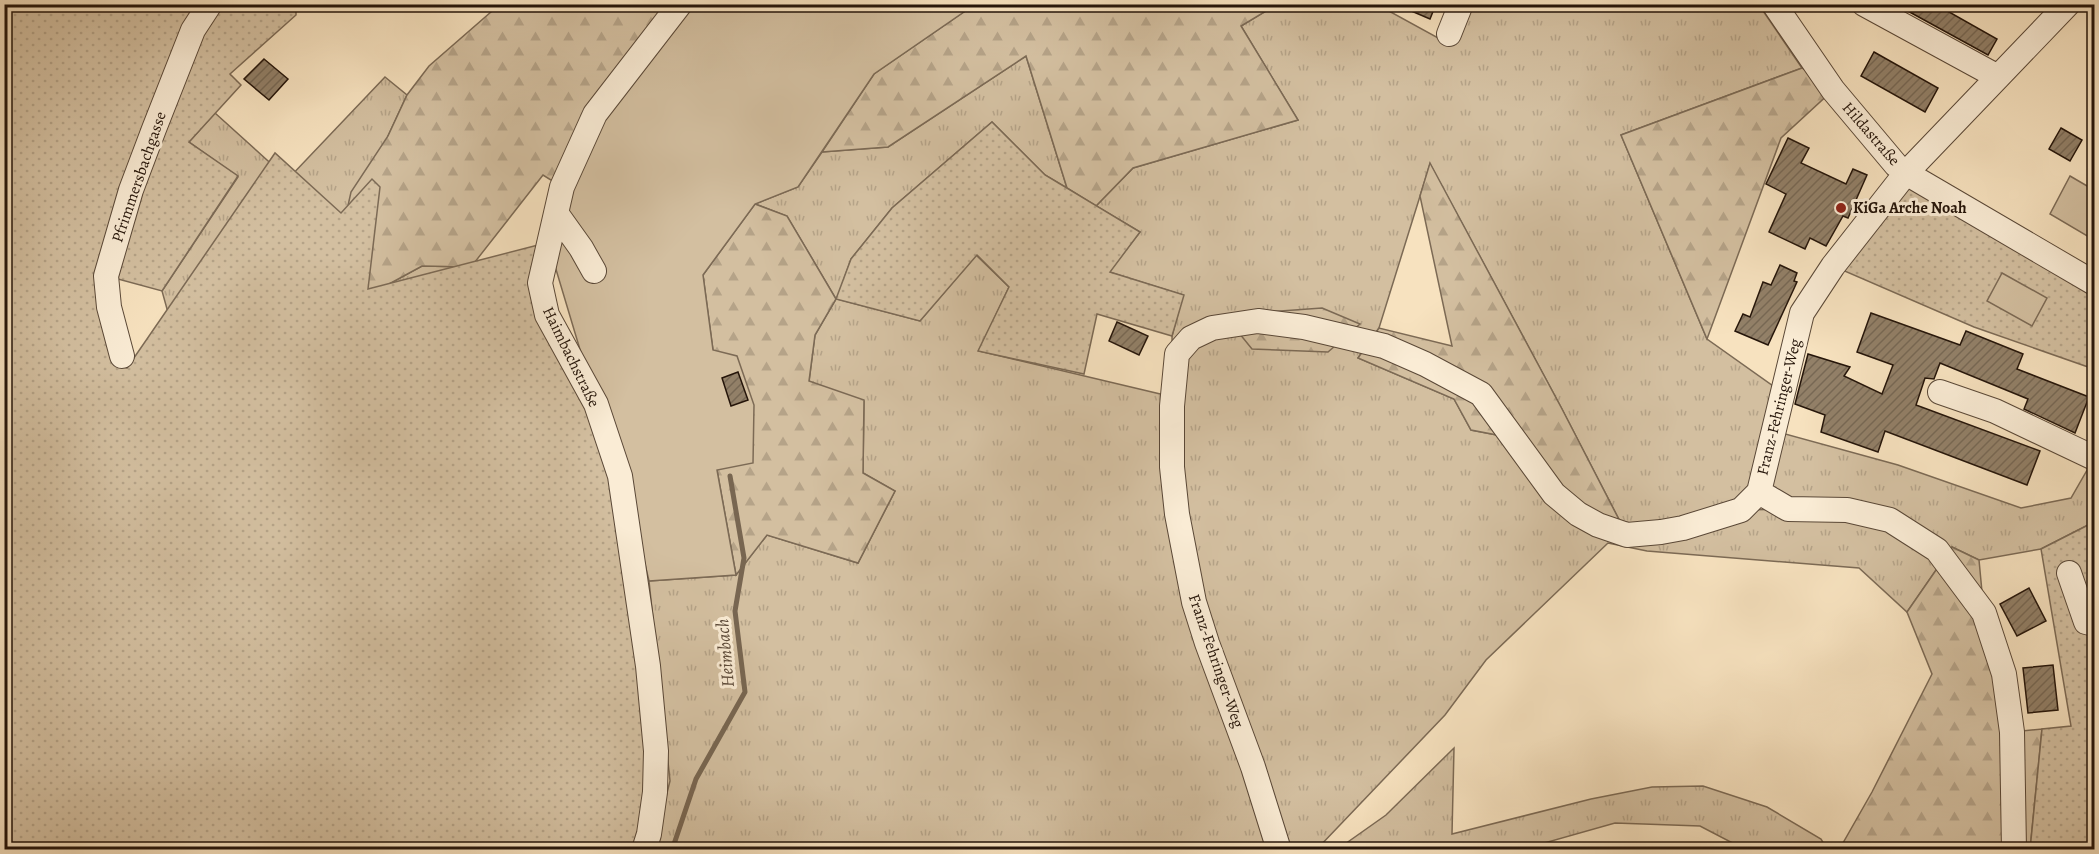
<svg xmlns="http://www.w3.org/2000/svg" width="2099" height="854" font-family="Alegreya,serif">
<defs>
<pattern id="grass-tufts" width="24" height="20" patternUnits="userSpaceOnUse" patternTransform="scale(1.5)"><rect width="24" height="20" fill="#d3bfa0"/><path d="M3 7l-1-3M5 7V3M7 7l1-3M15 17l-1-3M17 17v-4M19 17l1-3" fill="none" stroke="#b5a388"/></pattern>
<pattern id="forest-firs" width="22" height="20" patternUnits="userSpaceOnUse" patternTransform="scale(1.5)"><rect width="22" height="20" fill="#d3bfa0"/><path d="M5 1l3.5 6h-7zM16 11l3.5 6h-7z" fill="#b5a388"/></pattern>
<pattern id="park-dots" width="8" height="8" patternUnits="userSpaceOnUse" patternTransform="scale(1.5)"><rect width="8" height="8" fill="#d3bfa0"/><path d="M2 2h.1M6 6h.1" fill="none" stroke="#b5a388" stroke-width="1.8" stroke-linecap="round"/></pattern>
<pattern id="building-hatch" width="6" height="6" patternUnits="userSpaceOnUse" patternTransform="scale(1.5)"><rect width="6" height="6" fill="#928068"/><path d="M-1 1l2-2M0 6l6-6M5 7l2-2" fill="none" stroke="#776854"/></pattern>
</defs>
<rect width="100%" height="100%" fill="#f7e2bf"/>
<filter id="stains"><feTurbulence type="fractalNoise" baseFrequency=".00333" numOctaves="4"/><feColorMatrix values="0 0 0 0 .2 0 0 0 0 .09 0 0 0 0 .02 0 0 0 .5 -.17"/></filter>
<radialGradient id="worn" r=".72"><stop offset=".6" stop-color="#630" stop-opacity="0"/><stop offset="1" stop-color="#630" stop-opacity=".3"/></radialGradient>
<path fill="url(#grass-tufts)" stroke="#7c6a55" stroke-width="1.5" fill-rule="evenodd" d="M1276,5H1378L1438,38L1449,34L1468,5H1759L1802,68L1621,135L1707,339L1773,386L1774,431L1898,465L2021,508L2071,498L2090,465L2094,470V522L2041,549L1979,560L1952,547L1907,612L1859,568L1647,551L1608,543L1486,660L1445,715L1317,849H1285L1225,679L1187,547L1176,466L1173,401L1164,443L1180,575L1200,645L1269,832L1272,849H653L670,781L649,581L736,575L767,535L858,563L895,491L863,473L864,401L809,382L815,335L836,299L787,216L755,204L798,187L822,152L888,147L1026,56L1067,188L1045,175L992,122L892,208L851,259L837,299L920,321L976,255L1009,287L979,351L1173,397L1172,336L1183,295L1109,272L1140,232L1096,206L1133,168L1298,120L1241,26ZM1430,164L1562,409L1627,535L1591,531L1557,507L1502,436L1471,430L1454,399L1358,358L1379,328ZM1759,492L1787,508V509L1742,510ZM1720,517L1658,539L1630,536L1683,528Z
M385,77L407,95L388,136L387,285L422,266L471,267L473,294L172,327L162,291L238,177L189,142L215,113L288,179Z
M1454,748L1452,834L1591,799L1652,787L1703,786L1767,807L1821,839L1827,849H1744L1700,826L1615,823L1523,849H1338L1386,815Z"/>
<path fill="url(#forest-firs)" stroke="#7c6a55" stroke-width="1.5" d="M499,5H674L562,187L543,175L471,267L422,266L387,285L378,308L337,255L351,192L388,136L407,95L429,66Z
M974,5H1276L1241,26L1298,120L1133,168L1096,206L1067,188L1026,56L888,147L822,152L874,74Z
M1802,68L1833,90L1781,138L1707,339L1621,135Z
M1430,163L1562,409L1627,535L1591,531L1502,436L1471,430L1454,399L1358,358L1379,328L1452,346L1420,196Z
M755,204L787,216L836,299L815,335L809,381L864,400L863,473L895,491L858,563L767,535L736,575L717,470L713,350L703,275Z
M1322,308L1360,324L1328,352L1252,349L1239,333L1253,313Z
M1952,547L1979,560L1984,613L2012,732L2042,729L2030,849L1839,850L1872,792L1932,674L1907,612Z"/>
<path fill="url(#park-dots)" stroke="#7c6a55" stroke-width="1.5" d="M5,5H296V15L230,74L241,85L189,142L238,176L162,291L107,276L115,363L127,368L275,153L341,213L372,179L380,187L368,289L538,245L533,290L599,417L647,660L643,849L5,850Z
M992,122L1045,175L1140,232L1110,272L1184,295L1172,336L1097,314L1084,374L978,351L1009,287L977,255L920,321L836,299L851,259L892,208Z
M1906,173L2094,283V373L2088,367L1974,327L1833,266Z
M2094,522V849L2030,850L2042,729L2071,726L2041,549Z"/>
<path fill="#d3bfa0" stroke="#7c6a55" stroke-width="1.5" d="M674,5H974L874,74L798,187L755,204L703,275L713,350L737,356L754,405L753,463L717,470L736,575L649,581L621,462L587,373L549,246L562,187Z
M2070,176L2094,190V240L2050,214Z
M2002,273L2047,298L2032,326L1987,301Z"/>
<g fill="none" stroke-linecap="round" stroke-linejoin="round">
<path stroke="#786651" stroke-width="5" d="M672,850L696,779L745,692L735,611L744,558L730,476"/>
</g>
<path fill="url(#building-hatch)" stroke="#25150a" stroke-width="1.5" d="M1395,4H1436L1430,19Z
M1895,4H1935L1997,39L1988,55Z
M1874,52L1938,88L1925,112L1861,76Z
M264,59L288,79L269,100L244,79Z
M2061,128L2082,140L2070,161L2049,149Z
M1788,138L1809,148L1801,163L1846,184L1853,169L1867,175L1848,218L1843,216L1826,246L1810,238L1805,249L1769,232L1786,194L1766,184Z
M1780,265L1797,273L1794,281L1797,282L1768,345L1735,331L1743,314L1750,317L1763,282L1771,285Z
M1871,313L1960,345L1966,331L2023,354L2017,369L2089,397L2075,433L2024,409L2028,399L1940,363L1934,379L1925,378L1916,405L2040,451L2027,485L1885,431L1878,452L1821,432L1825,415L1795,404L1808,354L1850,367L1844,376L1882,394L1893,365L1857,352Z
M1117,322L1148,336L1139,355L1109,341Z
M738,372L748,400L731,406L722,378Z
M2029,588L2046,621L2017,636L2000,604Z
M2053,665L2058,710L2028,713L2023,668Z"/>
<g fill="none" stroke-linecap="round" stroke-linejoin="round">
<defs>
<path id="minor" d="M1774,4L1833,90L1896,165L1906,173L2094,283
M1864,4L1998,77
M1449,34L1461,4
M556,213L581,248L594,271
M122,356L109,307L106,276L131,190L154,129L193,30L210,4
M1940,392L1995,411L2094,458
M1759,492L1788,509L1847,510L1890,520L1937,550L1984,613L2004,674L2012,732L2014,850
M2069,573L2086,622L2094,624
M644,850L649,834L655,792L656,751L648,666L620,476L596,404L547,315L540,283L562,187L595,114L680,4
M1279,850L1253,767L1207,643L1194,602L1177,514L1172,467V406L1177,354L1191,338L1212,328L1258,321L1304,327L1384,346L1425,364L1481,394L1554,494L1578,514L1598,525L1627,535L1661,532L1683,528L1741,510L1759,492L1802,313L1833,266L1906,173L2068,4"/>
</defs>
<use href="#minor" stroke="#5a4837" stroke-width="26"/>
<use href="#minor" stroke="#faecd5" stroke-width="24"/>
</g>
<circle fill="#8f2418" stroke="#faecd5" stroke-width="2" cx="1841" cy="208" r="6"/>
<g text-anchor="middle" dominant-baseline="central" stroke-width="6" stroke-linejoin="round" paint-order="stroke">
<g font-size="16" fill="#25150a" stroke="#faecd5">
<text transform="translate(1871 134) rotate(49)">Hildastraße</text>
<text transform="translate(139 177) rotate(-71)">Pfrimmersbachgasse</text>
<text transform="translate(571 357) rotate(64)">Haimbachstraße</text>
<text transform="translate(1779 407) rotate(-76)">Franz-Fehringer-Weg</text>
<text transform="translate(1216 661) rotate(71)">Franz-Fehringer-Weg</text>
</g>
<g font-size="16" font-weight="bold" fill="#25150a" stroke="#faecd5" text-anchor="start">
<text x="1853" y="208">KiGa Arche Noah</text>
</g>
<g font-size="18" font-style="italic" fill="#5d4b3a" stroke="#faecd5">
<text transform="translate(725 653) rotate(-95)">Heimbach</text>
</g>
</g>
<rect width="2099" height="854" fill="none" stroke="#f7e2bf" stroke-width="24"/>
<rect x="6" y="6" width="2087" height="842" fill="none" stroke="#25150a" stroke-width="3"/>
<rect x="12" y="12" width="2075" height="830" fill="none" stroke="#25150a" stroke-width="1.5"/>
<rect width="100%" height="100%" filter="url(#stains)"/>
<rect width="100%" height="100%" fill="url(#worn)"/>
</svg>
